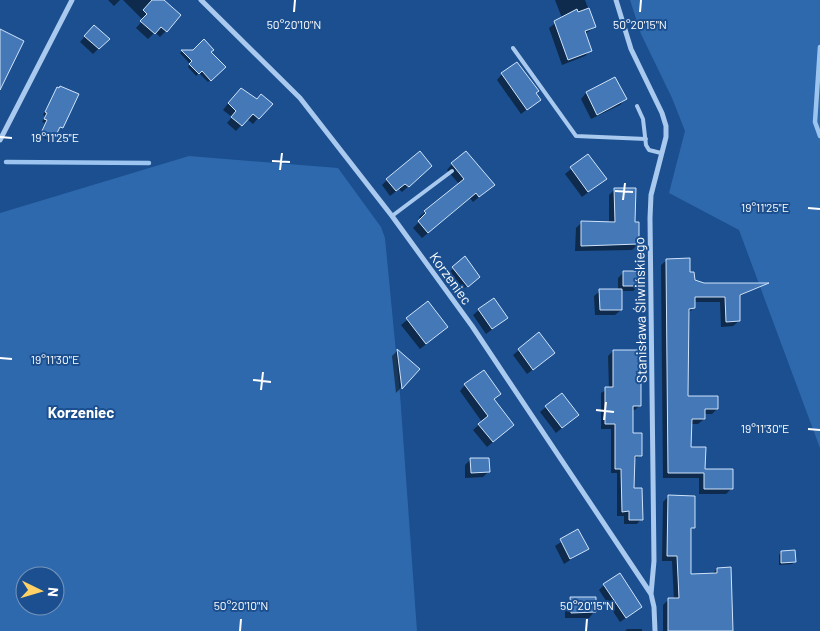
<svg xmlns="http://www.w3.org/2000/svg" width="820" height="631" font-family="Barlow,sans-serif">
<rect width="100%" height="100%" fill="#1b4f8f"/>
<path fill="#2e69ad" fill-rule="evenodd" d="M630,0H820V448L739,230L669,193L685,131L672,98L641,34Z
M189,156L338,168L381,227L385,238L400,394L417,631H0V213ZM25,576H55V606H25Z"/>
<path fill="#0007" d="M108,0H120L114,6Z
M123,0H163L180,16L160,37L155,32L148,39L136,28L143,20Z
M555,0H585L595,27L585,34L591,50L585,56L562,65L549,28L562,18Z
M89,32L108,39L93,54L80,42Z
M182,51H193L224,67L208,82L199,73L196,76L188,67L190,64L180,53Z
M502,74L535,94L539,100L521,114L497,80Z
M615,79L625,99L620,105L591,119L581,99L586,93Z
M57,89L62,127L58,129L51,141L39,136L45,123L42,122L45,116L43,115Z
M235,95L258,118L253,124L247,119L236,131L227,123L232,117L223,110Z
M588,155L599,184L582,197L565,174Z
M452,164L487,190L473,202L470,198L422,238L413,228L421,220L419,217L459,184L447,170Z
M425,171L402,192L399,189L390,196L382,185L387,180Z
M615,189L634,223L638,244L632,250L575,251L576,228L581,223H609V195Z
M465,258L472,282L461,291L447,274Z
M667,260L689,273L693,281L704,285L765,283L738,297L739,321L733,326L721,327L720,302H694V308L688,313L686,397L717,409L712,414H704V419L698,424H690V448L704,470L732,488L726,494H699V478H663L661,265Z
M624,272L639,286L633,291H621V310L615,315H595L594,296L600,291L618,290V278Z
M428,303L441,332L420,349L401,325Z
M479,310L507,318L486,334L473,315Z
M539,334L548,358L527,374L513,355Z
M397,351L419,369L396,393L392,356Z
M613,351L640,405L635,410H632V434L641,455L633,460V489L641,519L637,524H624V516H617V473H611V429H601V393L609,388L608,356Z
M465,385L499,394L493,400L513,425L487,447L473,430L482,422L460,391Z
M546,407L577,415L556,433L540,412Z
M470,460L488,472L483,477L465,478V465Z
M668,497L694,527L690,531L689,575L712,574L717,569L732,631H663V605L668,600H674L672,561H662L663,502Z
M578,531L587,549L564,564L555,546Z
M781,552L795,562L792,564L779,565V555Z
M604,585L641,607L620,622L599,590Z
M571,598L594,612L589,618H565V604Z
M627,629H642V631H625Z"/>
<g fill="none" stroke-linecap="round" stroke-linejoin="round">
<path stroke="#9cc4f0" stroke-width="4.5" d="M820,47L815,122L820,136
M6,162L149,163"/>
</g>
<path fill="#4478b7" stroke="#cfe3fa" d="M152,0H164L181,15L167,32L161,27L155,34L140,21L147,14L143,10Z
M589,8L596,27L585,31L592,51L568,60L554,21L577,9L578,12Z
M94,25L110,39L99,49L84,36Z
M0,29L24,41L0,90Z
M204,39L214,50L211,52L226,67L211,81L202,71L199,74L189,64L192,61L181,50H193Z
M517,62L539,91L536,93L541,100L527,110L501,73Z
M615,77L627,99L597,115L586,92Z
M60,86L79,94L63,128L60,127L54,139L41,133L47,120L44,119L47,113L45,112L57,87L59,88Z
M241,88L257,99L261,94L273,104L259,119L253,114L242,126L231,117L236,111L228,103Z
M420,151L432,166L409,187L405,184L396,191L386,179Z
M466,151L495,185L479,197L476,193L428,233L418,221L426,213L424,211L464,179L451,163Z
M588,154L607,179L588,192L570,167Z
M614,188H636L635,222H639V244L581,246V221L615,222Z
M465,256L480,277L468,287L452,267Z
M690,258V272H694L695,280L704,283H769L740,295V321L726,322L725,297H695V308L689,309L688,396H718V409H705V419H692L691,447H706L705,469H733V489H704V473H668L666,259Z
M623,271H640V286H623Z
M599,289H622V310H600Z
M494,298L508,318L492,329L478,309Z
M428,301L448,327L426,344L406,318Z
M539,332L555,353L533,370L518,349Z
M397,349L420,369L402,389Z
M613,350H641V406H633V433H642V456H635L634,488H642L643,520H629V511L622,512L621,469H615V424H605V387H613Z
M484,370L501,394L494,399L514,425L493,442L478,424L488,416L464,384Z
M562,393L579,415L562,428L545,406Z
M470,458H489L490,472L471,473Z
M668,495L695,496V528H691V574L717,573V568L731,567L733,631H668V598H679L677,556H667Z
M578,529L589,549L570,559L560,539Z
M795,550L796,562L781,563V551Z
M620,573L642,607L626,618L603,584Z
M570,597H596V612L571,613Z"/>
<g fill="none" stroke-linecap="round" stroke-linejoin="round">
<path stroke="#a9c9ee" stroke-width="4" d="M513,48L576,136L646,139
M637,106L643,119L646,145L649,150L661,153
M392,216L452,171"/>
<path stroke="#a9c9ee" stroke-width="5" d="M201,0L300,98L392,216L472,326L651,594
M616,0L631,49L662,113L666,126V137L651,195L650,218L654,561L651,594L654,607L655,631
M0,140L72,0"/>
</g>
<path fill="none" stroke="#fff" stroke-width="2" d="M294,12L295,0M640,12L641,0M0,137L12,138M272,161L290,162M280,170L282,153M615,191L633,192M623,200L625,183M808,208L820,209M0,358L12,359M253,380L271,382M261,390L263,372M596,410L614,412M604,420L606,402M808,429L820,430M240,631L241,619M586,631L587,619"/>
<g text-anchor="middle" dominant-baseline="central" stroke-width="4" stroke-linejoin="round" paint-order="stroke">
<g font-size="14" fill="#fff" stroke="#1b4f8f">
<text transform="translate(451 278) rotate(54)">Korzeniec</text>
<text transform="translate(640 310) rotate(-91)">Stanisława Śliwińskiego</text>
</g>
<g font-size="15" font-weight="bold" fill="#fff" stroke="#1b4f8f">
<text x="81" y="412">Korzeniec</text>
</g>
</g>
<g font-size="12" text-anchor="middle" fill="#fff" stroke="#1b4f8f" stroke-width="4" stroke-linejoin="round" paint-order="stroke">
<text x="294" y="29">50°20'10"N</text>
<text x="640" y="29">50°20'15"N</text>
<text x="55" y="142">19°11'25"E</text>
<text x="765" y="212">19°11'25"E</text>
<text x="55" y="364">19°11'30"E</text>
<text x="765" y="433">19°11'30"E</text>
<text x="241" y="610">50°20'10"N</text>
<text x="587" y="610">50°20'15"N</text>
</g>
<g transform="translate(40 591) rotate(95)"><circle r="24" fill="#1b4f8f" stroke="#7695bc"/>
<path d="M0-4L9 19L0 12L-9 19Z" fill="#ffd166"/>
<text y="-8" font-size="14" font-weight="bold" text-anchor="middle" fill="#ffffff">N</text>
</g>
</svg>
